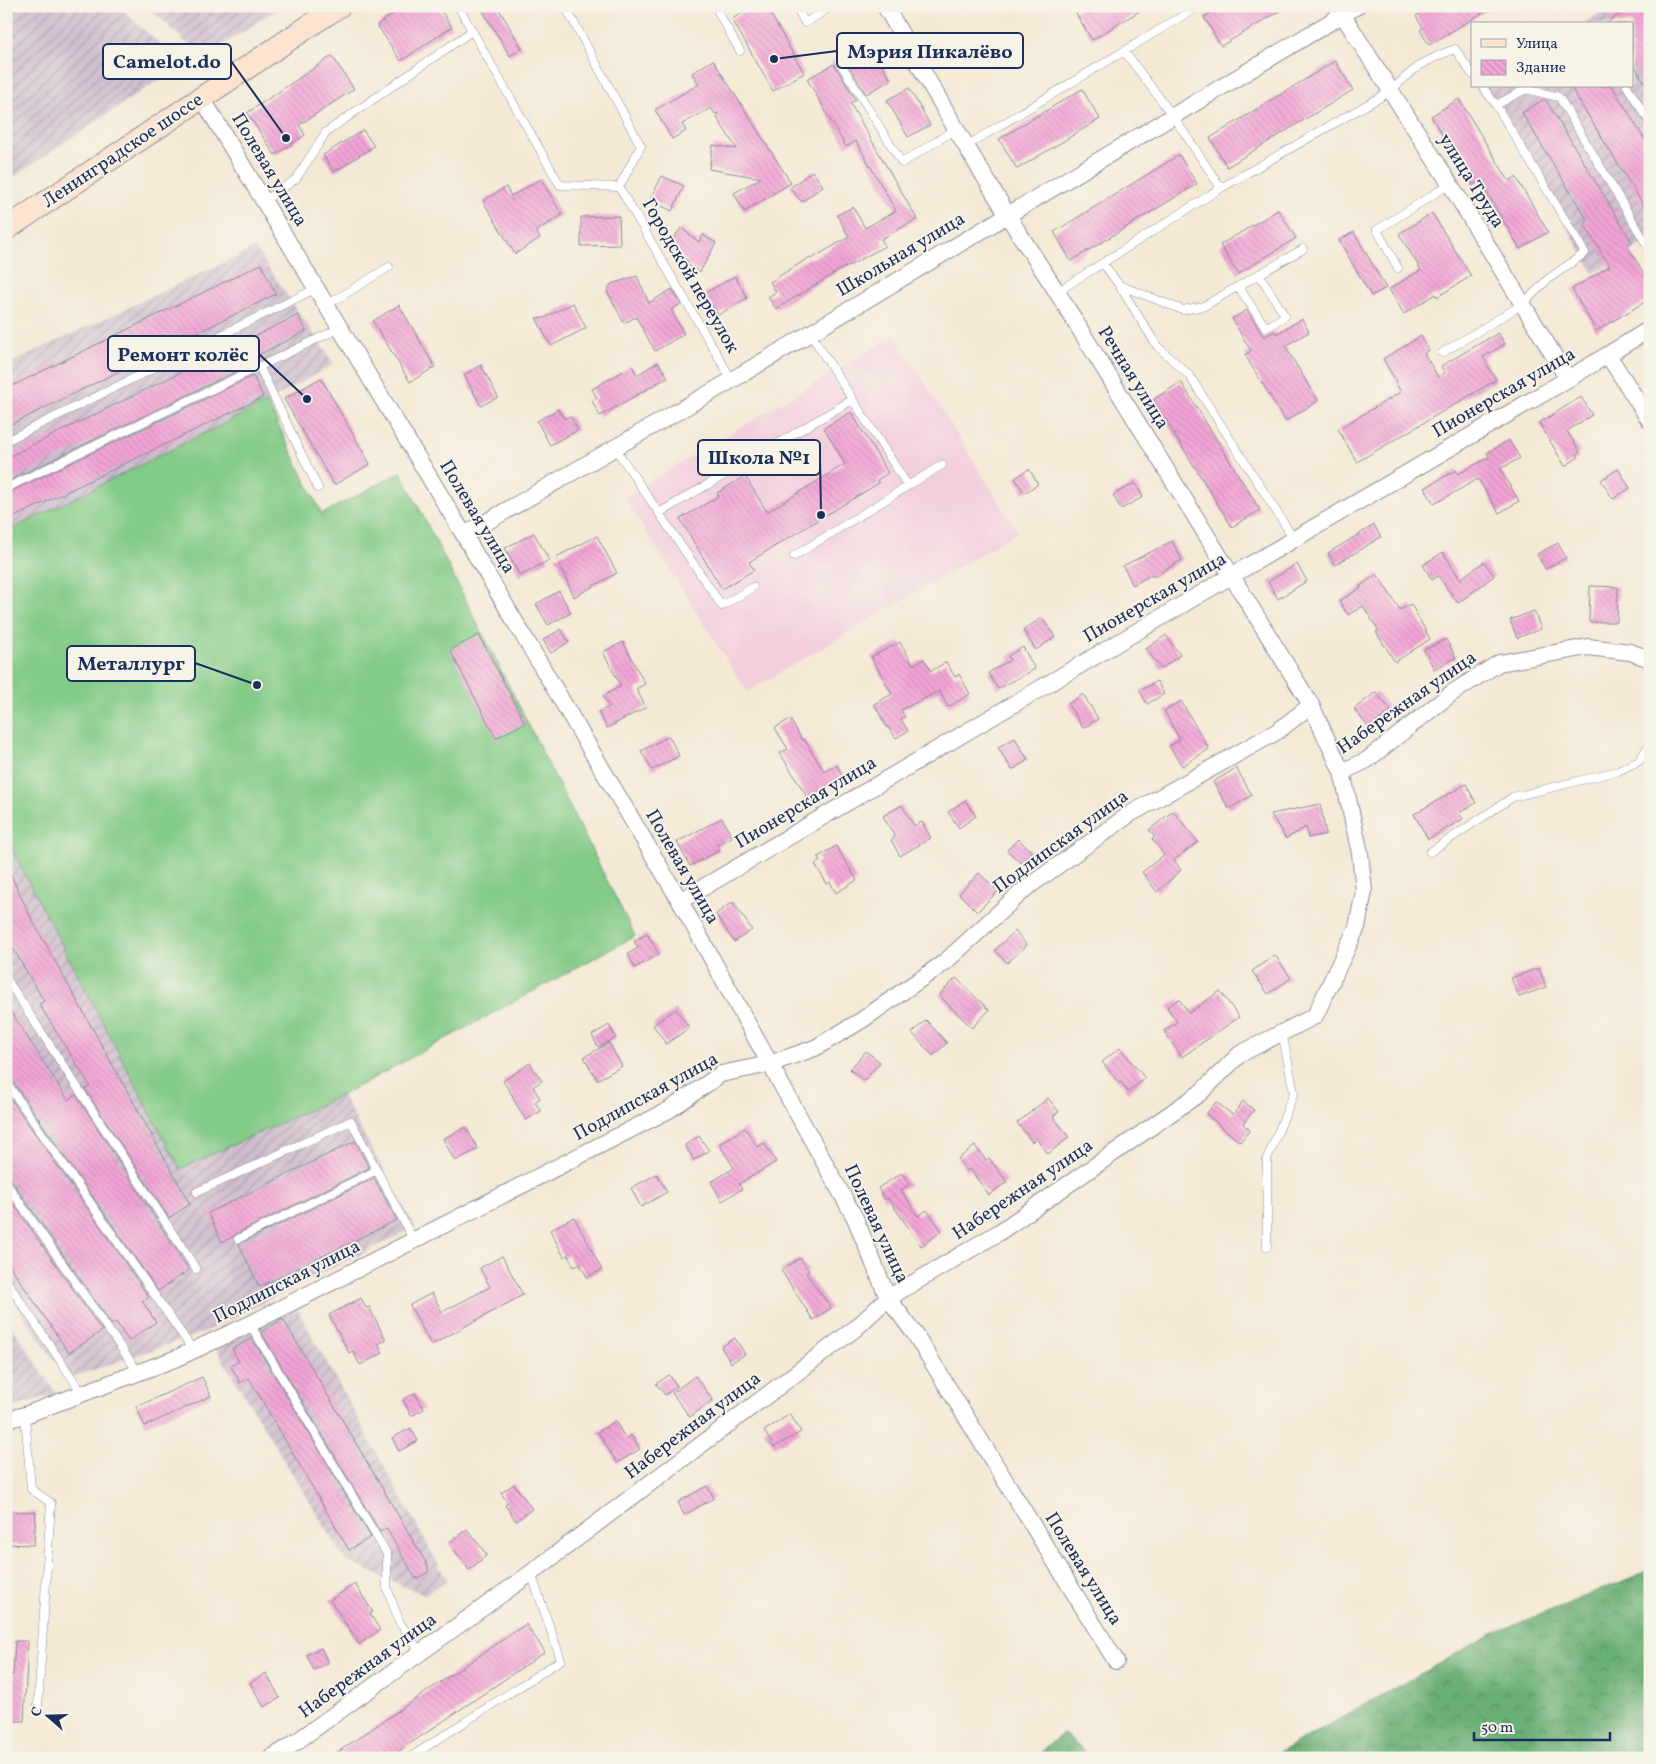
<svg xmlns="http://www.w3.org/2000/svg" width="1656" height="1764" font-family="Vollkorn,serif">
<defs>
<pattern id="industrial-furrows" width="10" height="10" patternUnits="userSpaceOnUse" patternTransform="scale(1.25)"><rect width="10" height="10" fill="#cfbdce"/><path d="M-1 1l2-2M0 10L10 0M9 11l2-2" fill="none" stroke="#a79aaa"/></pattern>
<pattern id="forest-crowns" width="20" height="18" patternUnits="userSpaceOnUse" patternTransform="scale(1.25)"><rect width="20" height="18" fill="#6aaf74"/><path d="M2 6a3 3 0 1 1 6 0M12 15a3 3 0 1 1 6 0" fill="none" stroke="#568f62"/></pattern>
<pattern id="building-back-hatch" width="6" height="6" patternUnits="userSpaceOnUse" patternTransform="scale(1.25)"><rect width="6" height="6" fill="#f2a5d5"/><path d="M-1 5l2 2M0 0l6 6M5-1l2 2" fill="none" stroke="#cf8eb9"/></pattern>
</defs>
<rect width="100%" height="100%" fill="#f7f3e8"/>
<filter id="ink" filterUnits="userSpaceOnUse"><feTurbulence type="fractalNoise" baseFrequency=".02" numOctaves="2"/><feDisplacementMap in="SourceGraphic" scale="10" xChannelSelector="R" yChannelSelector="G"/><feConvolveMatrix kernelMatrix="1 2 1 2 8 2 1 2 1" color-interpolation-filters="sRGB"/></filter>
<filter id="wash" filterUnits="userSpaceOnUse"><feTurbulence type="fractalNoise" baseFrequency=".0096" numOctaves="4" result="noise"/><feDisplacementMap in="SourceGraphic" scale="20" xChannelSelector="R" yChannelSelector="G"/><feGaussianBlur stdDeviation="1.12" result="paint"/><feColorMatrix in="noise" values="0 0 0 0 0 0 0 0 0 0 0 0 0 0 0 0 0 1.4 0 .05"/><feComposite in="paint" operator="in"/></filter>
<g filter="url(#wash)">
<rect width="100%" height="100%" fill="#f4e9d5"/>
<path fill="#f3cfde" d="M895,335L1018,532L747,692L624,497Z"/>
<path fill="url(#industrial-furrows)" d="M6,6H118L182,64L6,182Z
M147,6H282L203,58Z
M1612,6H1650V240L1594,273L1484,87L1632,86V24H1584Z
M255,248L334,364L267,402L6,532V365Z
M6,839L180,1169L342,1095L415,1227L202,1333L67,1379L6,1290Z
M298,1310L447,1580L424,1595L346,1561L216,1349L282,1314Z
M6,1317L56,1393L6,1410Z"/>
<path fill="#83cb87" stroke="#4f7d72" d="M267,402L322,514L401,472L635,936L342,1095L180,1169L6,839V532Z"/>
<path fill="url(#forest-crowns)" stroke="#426f69" d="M1650,1570V1758H1269L1492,1634Z
M1063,1733L1092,1758H1034Z"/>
<g id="blocks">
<path fill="url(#building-back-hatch)" d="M405,6H438L452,27L401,61L377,25Z
M480,6H497L522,48L510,56Z
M755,6H766L804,73L773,91L732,19Z
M1083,6H1148L1092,40L1075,12Z
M1222,6H1288L1221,46L1204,17Z
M1433,6H1494L1429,45L1420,30L1423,28L1416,16Z
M1638,6L1650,25V91L1632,62V24H1605L1632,6Z
M868,38L891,80L866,94L844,58L847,56L844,52Z
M332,56L354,89L299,125L305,135L275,155L247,113Z
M713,60L791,183L744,212L734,193L761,178L709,169L713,145L737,149L717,118L718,113L715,114L711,108L682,124L686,131L672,139L655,110L699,84L692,73Z
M1335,61L1353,90L1227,167L1210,138Z
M834,64L856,100L850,103L917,219L881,239L885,246L845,268V267L776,309L768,297L776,292L770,282L810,257L811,259L849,237L837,215L853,207L865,228L896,211L856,141L846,147L807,79Z
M1570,86H1612L1650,148V216Z
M909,88L930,125L908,137L887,100Z
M1082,89L1100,119L1017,169L999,139Z
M1459,99L1509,181L1516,177L1548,232L1520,249L1480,181L1473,185L1431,116Z
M1544,99L1546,100L1632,242L1627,245L1650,284V299L1596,331L1572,289L1610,266L1584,224L1588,221L1522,113Z
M363,130L374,146L334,172L323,155Z
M1179,155L1197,184L1071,261L1054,232Z
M812,171L823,186L802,202L790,188Z
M662,176L684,186L672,211L650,200Z
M541,179L562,215L536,231L540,238L515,254L483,201L506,187L511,196Z
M1278,210L1296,238L1238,274L1220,245Z
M1432,213L1471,276L1437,297L1436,294L1404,314L1389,289L1421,270L1399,234Z
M619,216L620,245L581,246V217Z
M681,228L699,242L703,235L716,243L700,272L686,264L688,261L668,246Z
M1354,232L1386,288L1371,296L1339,240Z
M261,264L276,294L6,427V389Z
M637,276L649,303L672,289L681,304L671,310L684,334L655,351L636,317L624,323L607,291L611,284Z
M735,276L747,298L718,315L705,293Z
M573,303L586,328L551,346L536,318H544Z
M399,305L435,367L410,382L373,321Z
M1247,310L1264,337L1274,331L1276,334L1302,319L1309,332L1285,346L1318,401L1285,421L1245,355L1251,351L1232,319Z
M298,315L306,331L246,361L248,366L6,482V458Z
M1498,333L1505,344L1483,357L1496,380L1357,462L1338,429L1401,392L1395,382L1396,381L1383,359L1421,336L1429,350L1424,353L1438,377L1445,373L1441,366Z
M658,362L668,377L600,416L592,401L597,398L592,389L632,366L637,375Z
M481,365L498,397L481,406L464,375Z
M253,376L263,397L6,521V494Z
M321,378L370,464L334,485L284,399Z
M1181,382L1260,510L1232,527L1153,400Z
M1581,397L1592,415L1567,431L1580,452L1577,454L1579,457L1565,466L1539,423Z
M558,409L564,419L570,416L578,430L550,445L537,421Z
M851,412L888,473L877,480L879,483L749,562L754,570L722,589L680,519L719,496L717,493L745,476L767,512L845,464L824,428Z
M1509,440L1520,458L1500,469L1519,501L1499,513L1478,479L1434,504L1425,488L1456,470L1458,474L1489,457L1487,453Z
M1029,469L1038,484L1024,493L1015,478Z
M1618,469L1630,488L1613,499L1601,480Z
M1135,483L1143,497L1121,509L1113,495Z
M1374,525L1381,537L1335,565L1328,553Z
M534,533L549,560L520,576L505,548Z
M597,536L617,573L574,597L556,557Z
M1172,541L1182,560L1153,577L1152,574L1133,585L1123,566Z
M1558,543L1566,558L1545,569L1537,554Z
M1443,552L1460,579L1484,562L1494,576L1458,603L1438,576L1432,580L1423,565Z
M1297,564L1307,581L1278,599L1268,582Z
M1377,574L1400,610L1411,604L1430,639L1395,662L1376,632L1379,631L1363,606L1348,615L1339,601L1361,588L1360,586Z
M1590,586L1618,587L1617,622H1589Z
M559,591L571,613L548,625L536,604Z
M1534,611L1541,629L1517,638L1510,620Z
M1042,618L1055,637L1036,650L1023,630Z
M561,629L569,642L551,653L543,640Z
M479,635L525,723L496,738L450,650Z
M1166,635L1180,655L1161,669L1146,649Z
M1446,639L1456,658L1434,669L1424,650Z
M623,642L645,684L636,689L646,707L607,728L598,712L609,707L603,696L621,686L603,652Z
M900,642L913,665L924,659L931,671L946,662L955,677L959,674L970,694L948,707L939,691L901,710L905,717L901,719L908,731L896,738L888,727H887L874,704L892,694L871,657Z
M1023,647L1035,669L998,689L988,673L1010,660L1008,656Z
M1157,681L1164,694L1147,704L1140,691Z
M1376,692L1391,710L1369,728L1354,709Z
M1083,694L1098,719L1083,728L1068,704Z
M1181,701L1209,749L1182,766L1169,746L1180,740L1164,711Z
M790,719L802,740L804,739L824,772L837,765L843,777L808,798L780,753L788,749L775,728Z
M669,736L679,756L652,770L641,751Z
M1015,738L1028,760L1012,770L998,747Z
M1236,768L1252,795L1229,809L1213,782Z
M1466,784L1476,803L1459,813L1463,819L1428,839L1414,814Z
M965,800L976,816L959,828L948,812Z
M1320,804L1326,834L1308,838L1306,827L1286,839L1271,814Z
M902,805L914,826L922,822L931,838L900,856L891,840L895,837L883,816Z
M1173,811L1198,842L1174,860L1181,870L1157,892L1142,872L1164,855L1152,839L1155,837L1149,830Z
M722,818L732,837L717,845L720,850L690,866L677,842Z
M1018,839L1032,852L1021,863L1007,850Z
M836,846L857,880L836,893L830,882L827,884L815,864L820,861L818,857Z
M6,864L30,916L190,1204L169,1218L85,1089L90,1086L39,1004L44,1001L6,937Z
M979,873L998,891L977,912L959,894Z
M733,902L752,930L734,942L716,914Z
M1015,931L1027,945L1007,963L995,950Z
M647,934L659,954L635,968L628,954L638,948L634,941Z
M1275,955L1291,978L1268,994L1252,971Z
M1539,968L1546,987L1519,997L1511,978Z
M956,978L989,1010L972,1028L939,995Z
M1220,991L1239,1017L1182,1057L1164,1031L1177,1022L1167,1007L1179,999L1189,1013Z
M6,1004L68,1100L76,1095L189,1270L158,1291L11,1079L6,1076Z
M676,1009L689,1028L666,1044L653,1025Z
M926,1020L947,1043L933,1056L912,1033Z
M609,1025L616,1038L598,1047L592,1035Z
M609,1043L622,1066L597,1080L584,1057Z
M1120,1048L1145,1078L1128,1092L1121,1082L1119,1083L1102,1062Z
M866,1051L880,1062L864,1081L850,1069Z
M530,1063L542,1081L533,1087L540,1098L535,1102L541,1111L526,1120L512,1097L513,1096L503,1081Z
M6,1092L149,1297L142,1301L156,1322L129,1341L116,1322L112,1325L11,1180L6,1177Z
M1048,1098L1059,1112L1053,1116L1069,1137L1048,1154L1036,1138L1032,1142L1017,1123Z
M1243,1101L1254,1110L1243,1124L1250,1130L1240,1142L1206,1114L1216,1102L1233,1115Z
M466,1127L478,1149L455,1161L443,1139Z
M745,1128L757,1147L764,1143L776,1162L739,1184L742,1189L722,1201L711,1182L734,1168L719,1144Z
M699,1136L709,1151L694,1160L685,1145Z
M355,1141L369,1168L236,1234L233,1237L222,1242L208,1213Z
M975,1146L986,1160L989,1158L1007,1182L989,1195L970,1169L967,1171L958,1159Z
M902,1173L909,1185L901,1190L918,1216L927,1210L942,1231L921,1246L888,1198L885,1200L878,1188Z
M657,1174L667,1192L641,1207L631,1188Z
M374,1178L397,1220L259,1287L239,1244Z
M6,1193L102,1331L69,1353L6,1260Z
M574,1217L602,1270L587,1277L580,1264L574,1267L568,1255L564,1257L550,1230Z
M502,1256L523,1295L431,1345L410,1305L432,1293L442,1312L490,1287L480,1268Z
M800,1258L809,1271L806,1273L831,1308L813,1320L781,1270Z
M361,1298L366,1308L369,1307L386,1340L378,1344L383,1353L360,1365L353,1351L349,1353L329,1315Z
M283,1319L428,1566V1572L416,1579L386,1528L380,1532L261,1332Z
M252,1338L371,1537L349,1550L249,1378L240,1383L231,1366L239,1361L232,1349Z
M735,1338L745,1354L731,1363L721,1347Z
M669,1375L677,1386L665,1395L656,1384Z
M695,1376L713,1400L690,1417L672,1393Z
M202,1377L211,1396L145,1426L136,1407Z
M415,1393L424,1409L411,1416L403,1399Z
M790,1414L801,1432L774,1447L764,1431Z
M615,1421L626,1439L631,1435L640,1449L617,1463L598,1432Z
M411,1428L418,1441L399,1451L392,1438Z
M514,1484L532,1509L516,1521L505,1505L508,1503L501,1493Z
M707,1486L714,1498L684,1515L678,1502Z
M6,1511L36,1512L34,1545L6,1544Z
M467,1529L487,1555L469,1570L449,1543Z
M355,1584L373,1612L370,1614L380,1630L359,1644L330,1600Z
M526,1624L545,1652L389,1758H372L368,1751L358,1758H329Z
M15,1641H28L24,1721H6V1675H13Z
M321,1648L328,1663L314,1670L306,1655Z
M266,1673L280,1698L264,1707L250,1683Z"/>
</g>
</g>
<g filter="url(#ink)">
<use href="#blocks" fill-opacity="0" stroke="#888c9a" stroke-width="1"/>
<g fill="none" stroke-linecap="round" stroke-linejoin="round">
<defs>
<path id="service" d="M458,6L560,185L619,187
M565,6L641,146L619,187
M719,6L718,12L740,51
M796,6L805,23L832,6
M1124,51L1173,116L1221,188
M839,61L902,163L956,129
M1627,86L1650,123
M1496,105L1526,89L1559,97L1650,250
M966,146L1199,6
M619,187L732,380
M264,201L296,179L326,132L472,31
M1103,263L1119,285L1157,346L1189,375L1294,539
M1398,268L1377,230L1450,184
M1119,285L1183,310L1204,306L1303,249
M1238,286L1266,328L1285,316L1259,274
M1057,292L1221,188L1391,91C1412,69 1427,59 1455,49L1472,74
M327,305L389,267
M810,333L908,486
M1442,353L1523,304L1548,279L1585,253L1496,105L1482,86
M259,366L318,488
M6,441L317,288
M615,448L722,606L753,587
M6,488L340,328
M659,513L852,400
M794,556L942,465
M1430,852L1513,797L1618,771L1639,761L1650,744
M6,978L196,1269
M6,1082L193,1350
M6,1183L138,1372
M197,1192L351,1121L414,1241
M238,1239L377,1170
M1267,1247V1159L1294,1093L1282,1032
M6,1280L82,1393
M250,1324L387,1554V1588L400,1623L421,1653
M25,1415L31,1489L51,1503L38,1706
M409,1758L561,1660L531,1573"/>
<path id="minor" d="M1337,6L1450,184L1568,379
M202,98L464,535L680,901L855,1218L888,1298L915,1334L1116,1661
M1608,355L1650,421
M464,535L732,380L1357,6
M1342,772L1367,760L1452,693L1499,663L1588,647L1630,652L1650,659
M680,901L1231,576L1568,379L1650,329
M6,1420L25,1415L177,1358L250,1324L669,1110L721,1074L769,1064L815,1048L862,1020L945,962L1025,889L1130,814L1278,731L1311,705
M271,1758L289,1747L531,1573L856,1328L888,1298L998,1233L1200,1093L1240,1054L1315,1016L1357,927L1364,891L1360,853L1342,772L1311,705L1057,292L1018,232L966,146L885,6"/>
<path id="secondary" d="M6,229L339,6"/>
</defs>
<use href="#service" stroke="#888c9a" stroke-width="9"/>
<use href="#minor" stroke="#888c9a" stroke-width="18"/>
<use href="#secondary" stroke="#888c9a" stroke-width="24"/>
<use href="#service" stroke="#fff" stroke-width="8"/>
<use href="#minor" stroke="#fff" stroke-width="16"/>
<use href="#secondary" stroke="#fde4d1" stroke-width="22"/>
</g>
</g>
<g text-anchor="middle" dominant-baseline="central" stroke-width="4" stroke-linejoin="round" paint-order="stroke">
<g font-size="19" fill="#1b2f5e" stroke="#f7f3e8">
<text transform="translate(123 151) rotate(-34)">Ленинградское шоссе</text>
<text transform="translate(269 170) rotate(59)">Полевая улица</text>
<text transform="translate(1471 181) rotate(58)">улица Труда</text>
<text transform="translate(901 255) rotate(-31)">Школьная улица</text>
<text transform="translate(690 276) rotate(60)">Городской переулок</text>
<text transform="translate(1133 378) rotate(58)">Речная улица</text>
<text transform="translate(1504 393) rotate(-30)">Пионерская улица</text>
<text transform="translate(477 517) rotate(59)">Полевая улица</text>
<text transform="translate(1155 598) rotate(-30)">Пионерская улица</text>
<text transform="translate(1407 703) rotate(-35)">Набережная улица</text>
<text transform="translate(806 803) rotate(-31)">Пионерская улица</text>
<text transform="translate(1061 842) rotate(-36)">Подлипская улица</text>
<text transform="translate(682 867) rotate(60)">Полевая улица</text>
<text transform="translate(646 1097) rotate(-29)">Подлипская улица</text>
<text transform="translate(1023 1190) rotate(-34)">Набережная улица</text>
<text transform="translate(876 1224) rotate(65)">Полевая улица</text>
<text transform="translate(287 1282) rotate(-27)">Подлипская улица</text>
<text transform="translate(693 1426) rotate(-37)">Набережная улица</text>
<text transform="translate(1083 1569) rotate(58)">Полевая улица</text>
<text transform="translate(368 1666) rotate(-36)">Набережная улица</text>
</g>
</g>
<path fill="none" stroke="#1b2f5e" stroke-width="2" d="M774 59L837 51M286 138L231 61M307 399L259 354M821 515L820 457M257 685L195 663"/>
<g fill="#1b2f5e" stroke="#f7f3e8" stroke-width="2">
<circle cx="774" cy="59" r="5"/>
<circle cx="286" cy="138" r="5"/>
<circle cx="307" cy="399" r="5"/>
<circle cx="821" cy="515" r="5"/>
<circle cx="257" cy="685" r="5"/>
</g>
<g fill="#f7f3e8" stroke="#1b2f5e" stroke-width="2">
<rect x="837" y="33" width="186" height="35" rx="5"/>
<rect x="103" y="44" width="128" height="35" rx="5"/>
<rect x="108" y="336" width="151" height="35" rx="5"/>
<rect x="698" y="440" width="122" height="35" rx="5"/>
<rect x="67" y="646" width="128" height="35" rx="5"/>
</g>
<g font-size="20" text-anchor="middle" font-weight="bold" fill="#1b2f5e">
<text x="930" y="58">Мэрия Пикалёво</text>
<text x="167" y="68">Camelot.do</text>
<text x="183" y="361">Ремонт колёс</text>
<text x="759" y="464">Школа №1</text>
<text x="131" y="670">Металлург</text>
</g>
<rect width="1656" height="1764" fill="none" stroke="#f7f3e8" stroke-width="25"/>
<rect x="1471" y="22" width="162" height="65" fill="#f7f3e8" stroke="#9fa5b1"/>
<rect x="1481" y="39" width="25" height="8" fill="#fde4d1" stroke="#9fa5b1"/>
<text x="1516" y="48" font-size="15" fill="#1b2f5e">Улица</text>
<rect x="1481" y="60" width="25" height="15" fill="url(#building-back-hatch)" stroke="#9fa5b1"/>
<text x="1516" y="72" font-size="15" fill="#1b2f5e">Здание</text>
<g transform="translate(48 1716) rotate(290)" stroke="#f7f3e8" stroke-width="4" paint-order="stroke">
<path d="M0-4L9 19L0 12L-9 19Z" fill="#1b2f5e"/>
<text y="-8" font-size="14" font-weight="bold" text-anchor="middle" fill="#1b2f5e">С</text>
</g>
<path d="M1474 1732v8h136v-8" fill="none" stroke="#1b2f5e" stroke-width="2.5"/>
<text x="1481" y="1732" font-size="15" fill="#1b2f5e" stroke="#f7f3e8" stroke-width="4" paint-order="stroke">50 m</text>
</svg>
